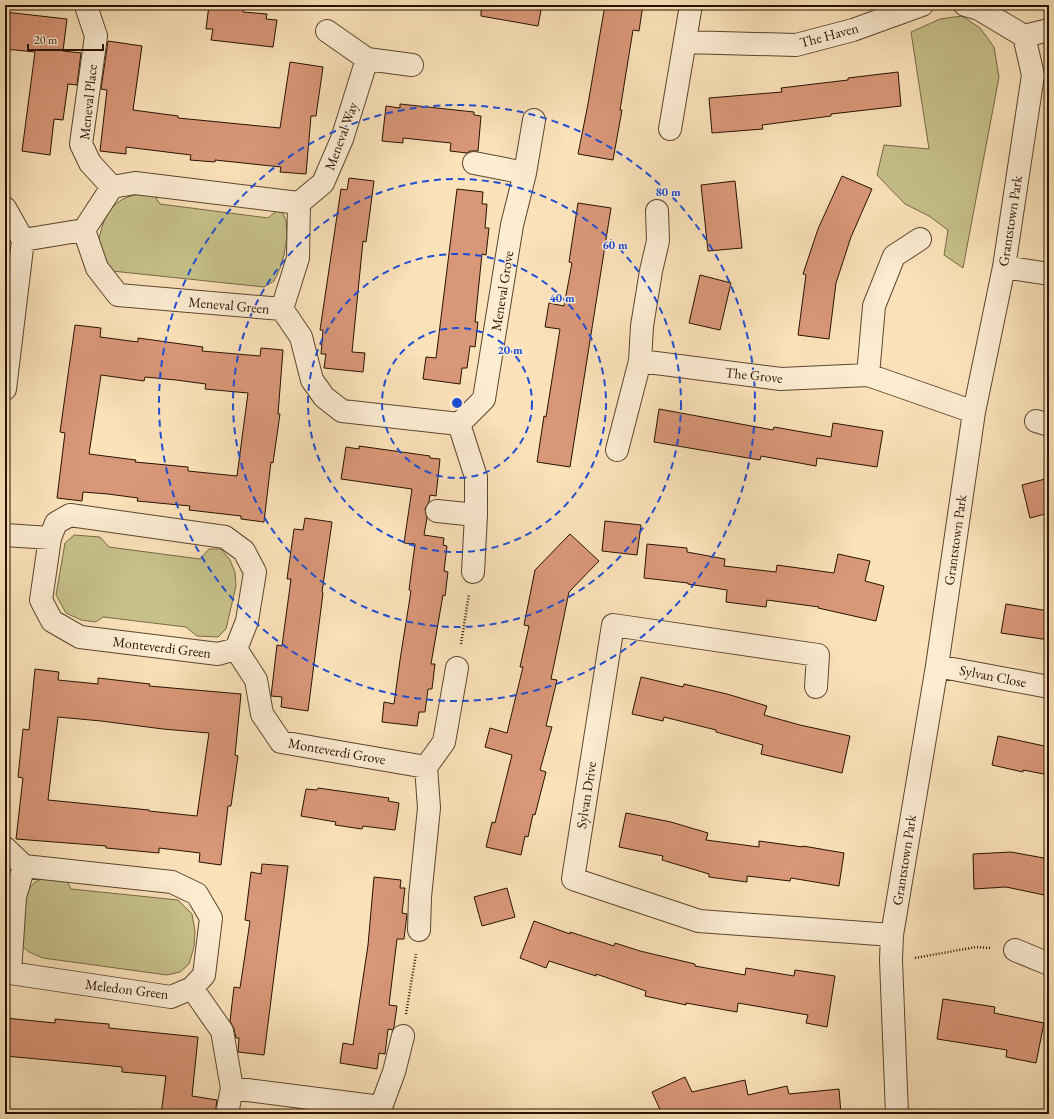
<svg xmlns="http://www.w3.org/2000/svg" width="1054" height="1119" font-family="'EB Garamond',serif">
<rect width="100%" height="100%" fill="#fbe2ba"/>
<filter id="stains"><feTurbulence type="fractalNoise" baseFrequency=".005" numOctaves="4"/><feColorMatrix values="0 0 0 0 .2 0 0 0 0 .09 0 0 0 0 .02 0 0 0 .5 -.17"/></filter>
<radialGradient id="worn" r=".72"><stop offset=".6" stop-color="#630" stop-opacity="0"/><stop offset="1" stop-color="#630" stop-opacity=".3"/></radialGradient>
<path fill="#c7c18a" stroke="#776a45" d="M962,16L980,28L994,47L999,77L963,268L944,255L948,230L929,216L905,204L877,175L884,145L929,149L911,32L940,19Z
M152,192L160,204L268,218L280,208L286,220L287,237L284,255L280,268L274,281L264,287L112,271C108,263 102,255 100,246C98,240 101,230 103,224C112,199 128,195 152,192Z
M74,535L100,537L109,547L200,559L209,549H221L230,560L235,572L236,586L226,629L218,637L197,636L186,627L103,617L96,622L81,620L66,613L56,595L65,543Z
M51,875H64L71,889L178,900L192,914L195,931L194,947L189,964L180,972L167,975L43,958L29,952L21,945L27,891L35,882Z"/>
<path fill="#d99779" stroke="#271200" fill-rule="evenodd" d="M209,5L243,7V12L267,14L266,19L277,20L273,47L211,40L213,29H206Z
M481,5H542L538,26L481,16Z
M605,5H643L639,31L633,30L620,110H622L613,160L578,154L588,104Z
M5,12L67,19L63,51L81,53L77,85L68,84L63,120L54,119L50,155L22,151L35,52L5,49Z
M108,41L142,46L133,110L178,116V118L280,128L290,62L323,67L316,116H311L306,174L280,172L281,167L215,160V162L190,160L191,155L126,147V154L100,151L107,90L101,89Z
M898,72L901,106L831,114V116L762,125L763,129L712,133L709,98L782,92L781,88L848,80V78Z
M400,104L474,112V115L481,116L478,151H470L467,153L450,151L451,143L403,138V143L382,141L386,106L400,108Z
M842,176L872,189L851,237L836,283L829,339L798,335L806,275L803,274L818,229Z
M349,178L374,181L366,242L363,241L352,352L365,353L363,372L324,368L326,354H321L323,330H320L341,189L347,190Z
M735,181L742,248L708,251L701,185Z
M457,189L483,192L482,204H487L485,228H489L486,255L482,254L475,322H478L475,347L470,346L467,368H462L460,384L423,379L426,357L436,358Z
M578,203L611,208L570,467L537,462L544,416L546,417L560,329L545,327L549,303L564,306L572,263L569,262Z
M700,275L731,283L720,330L689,323Z
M75,325L101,328L100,337L138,342V338L203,347L202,351L260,356L261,348L283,350L278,414H280L273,463L271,462L264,522L241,519V516L189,510L190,506L137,501L138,498L108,494L83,492L82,501L57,498L65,433L60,432ZM101,375L144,381L145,377L176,380L206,384L205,389L248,393L237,476L188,471V467L135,462L136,460L89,454Z
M659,409L773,430L774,427L831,437L833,423L883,431L877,467L817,458L816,466L761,456L760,460L654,442Z
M359,446L430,456V458L440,459L436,496L430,495L429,502L425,509L427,518L424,535L444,538L443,545L447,546L444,571L448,572L445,596L443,595L431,664H435L432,689H428L425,712H419L417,726L382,722L384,702L394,704L400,660L411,591L409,590L415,544L404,543L412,489L341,479L346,447L359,449Z
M1049,478V513L1030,518L1022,485Z
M305,518L332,522L322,592L323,593L308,711L281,707L282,697L271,696L277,645L282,646L291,579H287L294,529L303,530Z
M605,521L641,525L637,555L602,551Z
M570,534L599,561L569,592L551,679L557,680L546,726L552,727L540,770L546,772L535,815L533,814L528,837L525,836L521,855L486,847L492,822L495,823L512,755L485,747L490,728L507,733L523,667H520L529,626L524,625L535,570Z
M647,544L687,548V552L725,559L724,566L776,572L777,565L834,573L838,554L870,561L865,581L884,586L876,621L818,608L819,607L767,600L766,607L726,602L727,590L688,584V583L644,578Z
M1006,604L1049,611V640L1001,633Z
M35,669L59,672L58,680L98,684V678L150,684L149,686L241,694L235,755L238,756L231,806H228L221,865L199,862L200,853L159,848V853L106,848V846L16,839L23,778L18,777L23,729L29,730ZM58,717L101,721L163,729L209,733L197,816L149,811V810L48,800Z
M641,677L683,687L684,684L727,694L767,706L764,715L800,725L850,736L842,773L761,754L763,745L716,732V730L664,717L663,721L632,714Z
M998,736L1049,747V775L1023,770V772L992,765Z
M318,788L389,798L388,801L399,803L395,830L363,826L362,829L335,825L336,822L301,816L306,789L317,790Z
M626,813L671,822L708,833L706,840L759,847V841L803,847V846L844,853L839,886L791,878L790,881L747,876V882L709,877V874L662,860L663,856L619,847Z
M1011,852L1049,859V896L1006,887L974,889L973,854Z
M262,864L288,866L264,1055L238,1052L239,1038H236L234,1029L230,1021L234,987L240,988L245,955L250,921L245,920L251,872L261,874Z
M374,877L401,880L400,888H405L402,913L407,914L404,939H397L389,1005L397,1006L394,1027L393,1030L388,1029L385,1054L379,1053L377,1069L340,1063L343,1043L353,1045L368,945Z
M507,888L515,917L482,926L474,897Z
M534,921L570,934V932L614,946L615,943L640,951L695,964V966L745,975L746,968L794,976L795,970L835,976L827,1027L806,1023L808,1015L738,1003L737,1012L686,1003V1005L645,996L646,991L596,974V976L549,961L546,968L520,958Z
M943,999L995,1007L994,1013L1044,1023L1036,1063L1006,1057L1007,1050L937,1039Z
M5,1018L55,1023V1019L85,1022L109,1024V1028L198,1037L192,1096L217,1100L215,1114H161L166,1076L122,1072V1067L92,1064L5,1056Z
M685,1077L692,1092L745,1080L748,1095L787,1086L789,1094L839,1089L841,1114H662L652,1092Z"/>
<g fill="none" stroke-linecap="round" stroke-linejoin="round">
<defs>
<path id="minor" d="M89,5L87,9L96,36L81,144L90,163L112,187
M327,31L367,59L412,65
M1024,36L1049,30
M685,42L796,45L853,30L922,5
M670,129L691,5
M474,163L525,173
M299,203L323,183L342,139L367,59
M5,208L23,240L5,389
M657,211L658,241L651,271L642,326L640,361L781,379L868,375L974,412
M23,240L84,230L112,187L135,183L299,203L298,258L282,309L118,295L97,268L84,230
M1004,267L1049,274
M282,309L301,337L312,380L324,397L342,411L459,424
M868,375L874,306L894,256L920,239
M1036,421L1049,425
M617,450L640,361
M437,511L476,515
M70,515L225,537L244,551L255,572L247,621L236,649L218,654L80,637L52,621L41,600L50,538L56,523Z
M5,535L50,538
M473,572L476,515V477L459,424L484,399L512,225L525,173L534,120
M236,649L256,680L262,714L281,742L426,767
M937,666L1049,687
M816,687L818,655L613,625L573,879L699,921L892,935
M5,848L24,866L172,882L197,894L211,918L204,975L192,988L171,997L10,973
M419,930L420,897L429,808L426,767L444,742L457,668
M1015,950L1049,964
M10,973L15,897L24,866
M192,988L222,1031L232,1088L227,1114
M232,1088L381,1107
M381,1114V1107L394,1072L403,1036
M897,1114L891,960L892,935L937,666L974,412L1004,267L1033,75L1024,36L979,9L965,5"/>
</defs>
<use href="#minor" stroke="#5c462e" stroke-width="24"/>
<path stroke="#271200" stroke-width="2.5" stroke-dasharray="1 2" stroke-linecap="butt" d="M461,644L469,594
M915,958L976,947L991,948
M406,1014L416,954"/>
<use href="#minor" stroke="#fcecd2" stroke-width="22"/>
</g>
<g fill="none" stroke="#1d4ed8" stroke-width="2" stroke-dasharray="7 5">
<circle cx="457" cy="403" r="75"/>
<circle cx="457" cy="403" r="149"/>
<circle cx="457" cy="403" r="224"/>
<circle cx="457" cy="403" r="298"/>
</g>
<g text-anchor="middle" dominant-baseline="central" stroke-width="3" stroke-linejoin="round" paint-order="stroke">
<g font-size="14" fill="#271200" stroke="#fcecd2">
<text transform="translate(829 35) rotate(-15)">The Haven</text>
<text transform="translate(88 102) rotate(-84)">Meneval Place</text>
<text transform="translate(341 136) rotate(-70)">Meneval Way</text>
<text transform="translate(1010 221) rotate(-81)">Grantstown Park</text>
<text transform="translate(502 291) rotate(-81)">Meneval Grove</text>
<text transform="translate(229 305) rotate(5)">Meneval Green</text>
<text transform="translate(754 375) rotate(6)">The Grove</text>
<text transform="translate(955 540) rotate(-82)">Grantstown Park</text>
<text transform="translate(162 647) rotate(7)">Monteverdi Green</text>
<text transform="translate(993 676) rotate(11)">Sylvan Close</text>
<text transform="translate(337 751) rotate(10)">Monteverdi Grove</text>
<text transform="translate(586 795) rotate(-81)">Sylvan Drive</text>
<text transform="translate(904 860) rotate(-81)">Grantstown Park</text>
<text transform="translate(127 989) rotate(7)">Meledon Green</text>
</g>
</g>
<circle cx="457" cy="403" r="6" fill="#1d4ed8" stroke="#fcecd2" stroke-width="2"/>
<g font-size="12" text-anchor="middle" font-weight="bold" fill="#1d4ed8" stroke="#fcecd2" stroke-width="3" stroke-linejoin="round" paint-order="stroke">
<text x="668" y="196">80 m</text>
<text x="615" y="249">60 m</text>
<text x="562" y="302">40 m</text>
<text x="510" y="354">20 m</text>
</g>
<rect width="1054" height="1119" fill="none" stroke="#fbe2ba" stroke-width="20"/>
<rect x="6" y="6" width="1042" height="1107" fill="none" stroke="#271200" stroke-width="2"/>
<rect x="10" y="10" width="1034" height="1099" fill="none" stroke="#271200"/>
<path d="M28 44v6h75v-6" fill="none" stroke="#271200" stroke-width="2"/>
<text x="34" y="44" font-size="12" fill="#271200" stroke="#fcecd2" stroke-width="3" paint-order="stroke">20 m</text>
<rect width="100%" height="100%" filter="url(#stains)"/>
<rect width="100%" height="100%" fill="url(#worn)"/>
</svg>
